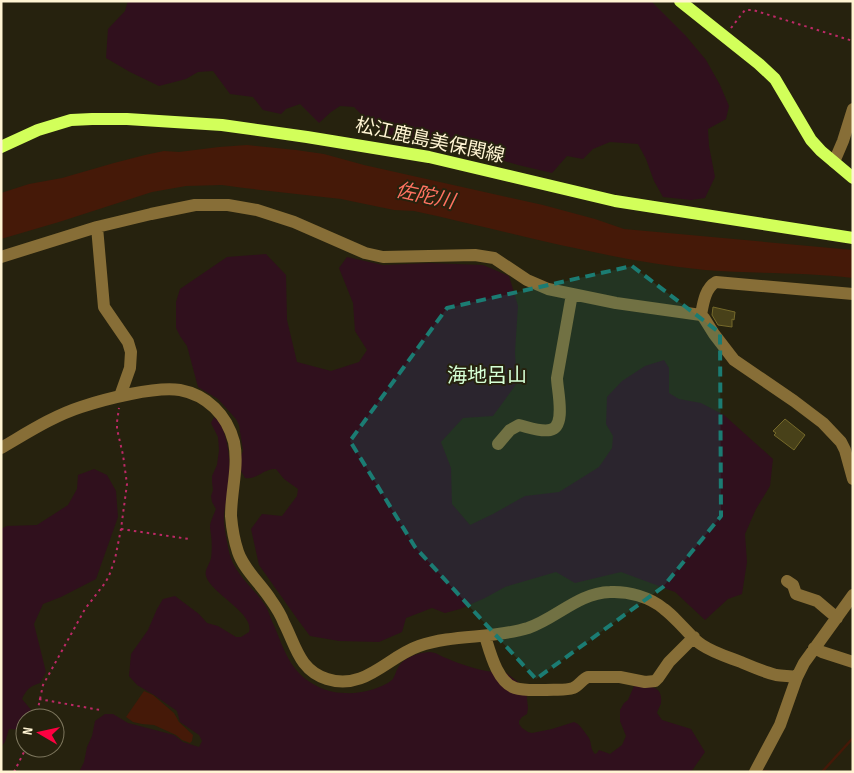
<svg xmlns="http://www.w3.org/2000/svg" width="854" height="773" font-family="'Sofia Sans Condensed','Noto Sans JP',sans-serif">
<rect width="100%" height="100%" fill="#26220e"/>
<path fill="#30101d" d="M128,1H651L685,35L706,60L720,85L729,106L726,119L708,129L709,146L715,177L705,198L691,200L663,197L654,181L646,159L638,144L610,142L593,149L583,159L567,156L552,173L518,165L464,149L394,139L367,120L354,107L340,106L331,112L319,123L300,104L286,109L281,114L263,110L253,97L230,94L213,71L198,72L186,79L159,86L130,72L106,58L108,29L125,11Z
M266,254L286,275L287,320L297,362L331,371L359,362L367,350L355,331L353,303L339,268L347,257L383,265L430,263L483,265L509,276L518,306L515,352L517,383L493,416L463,418L441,442L451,468L452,504L470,525L493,514L525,496L559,492L599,467L612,448L613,436L606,424L607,397L622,381L645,366L664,360L669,368V393L679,399L701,403L724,415L773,459L770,486L756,509L745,534L747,562L742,594L728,599L705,620L675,592L621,572L575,583L556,572L505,587L485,598L460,609L445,613L432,608L406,618L402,632L379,642L339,641L310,636L298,620L259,565L251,529L262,514L282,516L297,496L298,489L284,479L276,469C264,468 257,480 245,478L241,471L239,460L243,451L239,425L236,419L218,399L198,387L187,346L180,336L176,328V302L180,289L227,257Z
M214,417C228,426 231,465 230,481C229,493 224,506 224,518C224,529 227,541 229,552C234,574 253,587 265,605C268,609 269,614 271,619C283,644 287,669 313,684C323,690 334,693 345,693C359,694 381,689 392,680C395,677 396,670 399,666C405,657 418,653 429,652C436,652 440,656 446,658C462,665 488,674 505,672L522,685L526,690L528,708L527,714L522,717L519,721V724L522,728L528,732L532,733L552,729L574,722L578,724C582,728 586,734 589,738C592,744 590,749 595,754L597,753L599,750L610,754L622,745L626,736L620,721V710L624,703L628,700L634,686C646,686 663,684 661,702C661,705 658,709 657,713L662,720L691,729L705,752L691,772H79L84,762L87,747L92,736L95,721L105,714H113L128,723L174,735L183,742L199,747L202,741L199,735L180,722L177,711L154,695L137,685L129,676L131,654L148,630L157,609L163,599L175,596L199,614L207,623L218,626L236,637H241L249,632C255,613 211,594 206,576C204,570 210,564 211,558C212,550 212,542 211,535C211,532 210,530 210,527C210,522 214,514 216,509L212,502L211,496L213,490L212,482V476L217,465L219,450L218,437L211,423Z
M94,469L107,475L116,491L118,517L96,579L61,597L43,604L34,624L46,672L40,683C30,686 26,690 22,699L32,711L31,718H25V729L24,730L9,729L5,742L1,747V529L7,526L37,525L68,505L77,489L78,475Z"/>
<path fill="#451908" d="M247,145L296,150L324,154L364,165L543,205L595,219L624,229L853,250V278C804,272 754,274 705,270C606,260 511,232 414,211L394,210L341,199L244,188L222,185L186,186L152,192L59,222L1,239V193L29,184L62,178L114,163L145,155L164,151L179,152L219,147Z
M144,691L153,695L174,713L179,722L193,735L192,741L190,743L182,740L176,735L154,725L142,724L133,722L126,717Z"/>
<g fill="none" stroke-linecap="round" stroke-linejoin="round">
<path stroke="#451908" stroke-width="2.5" d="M763,771L771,772
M822,772L853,738"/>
</g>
<path fill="#484119" stroke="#75692a" d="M713,307L735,312L734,320L732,319V327L718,325L712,315Z
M785,419L805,435L794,450L774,435L776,433L773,431Z"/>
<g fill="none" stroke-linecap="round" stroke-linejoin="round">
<path stroke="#bd2966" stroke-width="2" stroke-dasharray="2.5 4" stroke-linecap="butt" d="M731,28L745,10H753L853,41
M121,529L189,539
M39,699L100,710
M36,718L43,685L85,609L105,583L109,576L115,559L121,529L127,484L123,455L117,429V422L119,408
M14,772L26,748"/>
<path stroke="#876e37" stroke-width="12" d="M834,162L843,141L853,109
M97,227L104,307L128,342L131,352L130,368L120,396
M1,257L97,227L151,214L195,205H228L257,210L294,222L365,253L383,257L475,255L494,258L527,280L548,289L616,303L701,315L704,318L714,334L734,360L794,401L823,423L841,442L845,450L853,479
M701,315C703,304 705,288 716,282L853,294
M498,444L510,430L519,425C528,427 540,432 550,430C567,427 557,390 557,378L572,294
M1,448C27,433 53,416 81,407C105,399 156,386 180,390C207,395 227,415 234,442C239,466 231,491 231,516C232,528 234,540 238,552C244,570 261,584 271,600C276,607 281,615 284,623C296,646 299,670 327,679C365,691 387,657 419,646C453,634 493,639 528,628C557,618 578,593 610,592C628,591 650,597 664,609C671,614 677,621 683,627C689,633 695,641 702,645C714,653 728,657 741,662C753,667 764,672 776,675C783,676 790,676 797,677
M787,581L793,585L796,594L817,601L837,618
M485,636C490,652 497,682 515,688C524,691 536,690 546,690C554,689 565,691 573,688C579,686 582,679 588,677H620L645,682L655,681L658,678L669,662L694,637
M814,648L822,652L853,662
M755,772L780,725L797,677L804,663L853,595"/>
<path stroke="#d2ff5a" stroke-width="12" d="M680,1L759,64L775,79L811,140L821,151L853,178
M1,147L38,130L71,120L92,119H127L222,125L307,137L429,157L615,201L853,238"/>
</g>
<path fill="#1b7c73" fill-opacity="0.2" stroke="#1b7c73" stroke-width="4" stroke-dasharray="10 6" stroke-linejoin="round" d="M632,266L720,333L721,516L663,587L536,679L415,547L350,441L447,308Z"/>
<g text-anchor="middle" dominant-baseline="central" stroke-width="4" stroke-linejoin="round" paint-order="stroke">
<g font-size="19" fill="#fff4d3" stroke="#26220e">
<text transform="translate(430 141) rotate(12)">松江鹿島美保関線</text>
</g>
<g font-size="20" font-style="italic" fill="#ff7261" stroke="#26220e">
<text transform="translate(425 196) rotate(12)">佐陀川</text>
</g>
<g font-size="20" fill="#d5ffd5" stroke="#26220e">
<text x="487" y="376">海地呂山</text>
</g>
</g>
<rect width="854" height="773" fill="none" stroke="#fff4d3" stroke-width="5"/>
<g transform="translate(40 733) rotate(279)"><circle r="24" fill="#26220e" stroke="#7d765d"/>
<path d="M0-4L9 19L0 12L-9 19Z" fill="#fe0041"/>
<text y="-8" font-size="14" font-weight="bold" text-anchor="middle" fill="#fff4d3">N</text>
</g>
</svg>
